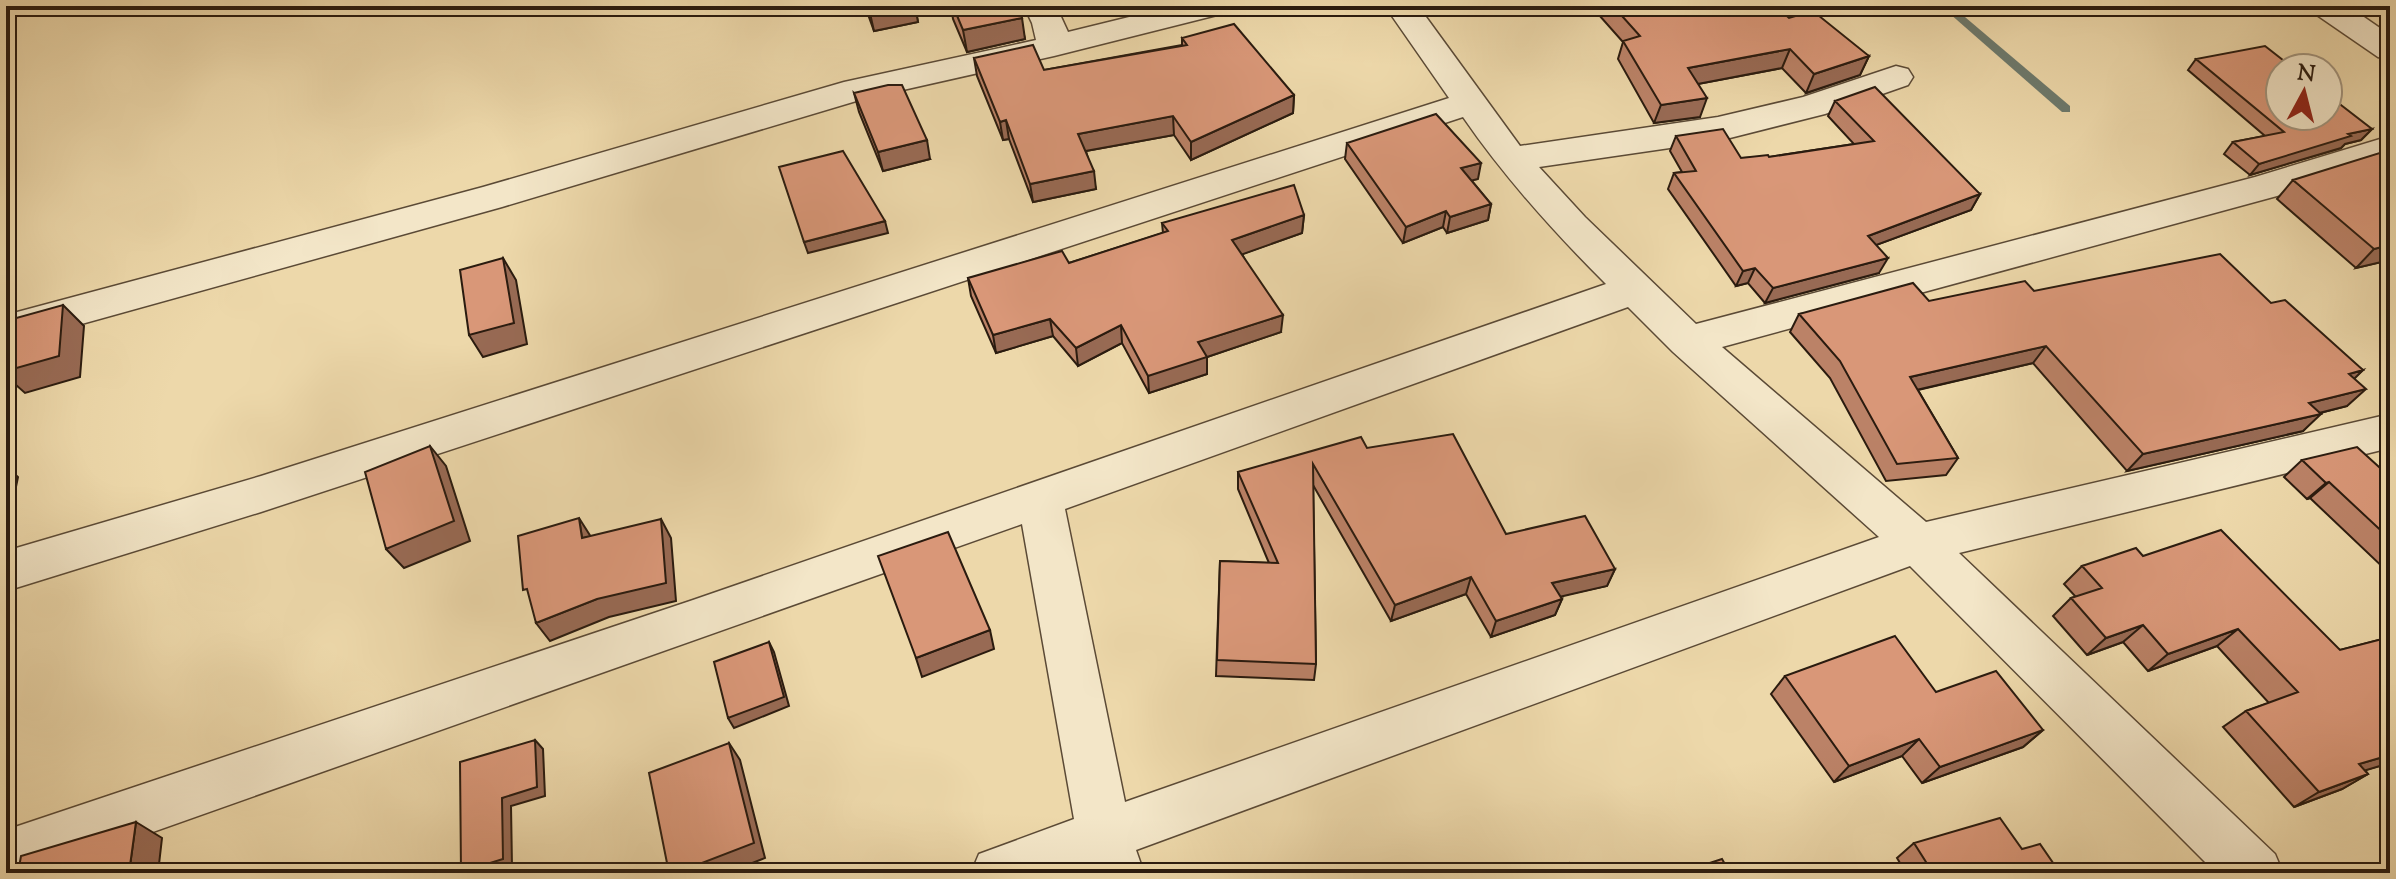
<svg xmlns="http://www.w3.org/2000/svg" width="2396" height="879" font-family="'Sorts Mill Goudy',serif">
<rect width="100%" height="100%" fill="#edd8aa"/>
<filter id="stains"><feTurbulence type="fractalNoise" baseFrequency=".0025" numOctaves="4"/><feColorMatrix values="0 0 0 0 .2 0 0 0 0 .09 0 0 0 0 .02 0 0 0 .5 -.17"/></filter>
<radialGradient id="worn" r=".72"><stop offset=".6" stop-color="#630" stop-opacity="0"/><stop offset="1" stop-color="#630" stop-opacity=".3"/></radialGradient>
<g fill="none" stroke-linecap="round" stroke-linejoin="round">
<path fill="#6d7a6d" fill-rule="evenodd" d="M1941,6H1952L2070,106V112H2062Z"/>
<defs>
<path id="minor" d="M1024,6H1056L1068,32L1174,6H1229L1225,13L1054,56L863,99L502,207L6,345V315L483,187L844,82L1036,40L1032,23Z
M1385,6H1418L1520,146L1718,117L1803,97L1896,66L1908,69L1913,77L1908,85L1825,114L1718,141L1539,167L1585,217L1696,324L2255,177L2390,136V160L2277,196L1722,347L1926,522L2390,414V448L1959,553L2275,854L2283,873H2216L1910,566L1136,850L1144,873H1088L1087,868L1074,873H971L979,854L1074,819L1022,524L37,873H6V830L693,600L1606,284C1553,231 1505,178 1463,117L261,512L6,591V551L261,476L1449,98ZM1628,307L1673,352L1879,537L1125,802L1065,509Z
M2310,6H2348L2390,35V60L2378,57L2314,13Z"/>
</defs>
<use href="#minor" stroke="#5b4a36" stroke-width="3"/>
<use href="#minor" fill="#f3e6c8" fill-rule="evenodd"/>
</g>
<path fill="#bb8267" stroke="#2a1b0f" stroke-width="2" d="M865,6H915L918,22L874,31Z
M951,6H1017L1025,39L967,52L953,19Z
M1591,6H1776L1789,18L1869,56L1860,75L1806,93L1782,68L1698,84L1700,117L1654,123L1618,59L1623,42Z
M1182,38L1294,95L1293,113L1191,160L1174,135L1086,151L1096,189L1033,202L1009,139L1003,140L977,76L974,58L1044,70L1182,45Z
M2196,59L2372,129L2361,140L2345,144L2341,148L2250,175L2224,154L2233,142L2265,136L2188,70Z
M854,93L930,159L883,171L859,112Z
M1835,101L1980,194L1971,210L1876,245L1879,273L1765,303L1748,283L1736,286L1668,189L1674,173L1682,172L1670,151L1676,136L1741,158L1769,157L1854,144L1828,116Z
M1347,143L1478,179L1471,180L1491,204L1488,220L1447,233L1443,227L1403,243L1345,159Z
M2293,180L2390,260L2356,268L2277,199Z
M1304,215L1302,233L1242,254L1281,332L1207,357V374L1149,393L1122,343L1078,366L1053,336L996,353L971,296L968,278L1069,263L1163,233L1162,223Z
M2034,291L2271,303L2363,370L2354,378L2347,406L2320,413L2303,431L2127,471L2033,363L1918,390L1958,458L1946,475L1886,481L1830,378L1790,332L1799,314Z
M1367,448L1506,534L1615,569L1607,586L1560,596L1562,599L1555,615L1491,637L1466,594L1391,621L1313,485L1316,664L1314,680L1216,676L1220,561L1269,563L1238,489V472Z
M2302,460L2390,477V574L2310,498L2307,499L2284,477Z
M2143,556L2340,650L2390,637V763L2365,770L2368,774L2342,789L2294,807L2223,727L2246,711L2269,703L2217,646L2148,671L2123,642L2087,655L2053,616L2071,598L2076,597L2064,584L2082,566Z
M1785,676L1936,692L2043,730L2023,747L1922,783L1902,756L1834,782L1771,694Z
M1914,843L2022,849L2060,873H1906L1897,858Z"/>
<path fill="#986a54" stroke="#2a1b0f" stroke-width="2" d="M884,6H915L918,22L874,31L869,9Z
M1022,18L1025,39L967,52L963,30Z
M1790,49L1782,68L1682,87L1688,68Z
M1869,56L1860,75L1806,93L1814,74Z
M1294,95L1293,113L1191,160V142Z
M1707,98L1700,117L1654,123L1661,105Z
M1173,116L1174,135L1080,152L1078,134Z
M1006,120L1009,139L1003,140L1000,122Z
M2372,129L2361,140L2345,144L2341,148L2250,175L2259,164L2348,134Z
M927,140L930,159L883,171L878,152Z
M1481,163L1478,179L1458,184L1461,168Z
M1094,171L1096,189L1033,202L1030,184Z
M1980,194L1971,210L1860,251L1868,236Z
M1491,204L1488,220L1447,233L1450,217Z
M1446,211L1443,227L1403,243L1406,227Z
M1304,215L1302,233L1232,258V240Z
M885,221L888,233L808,253L804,242Z
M2390,245V260L2356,268L2374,249Z
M503,258L516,280L527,344L483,357L469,335Z
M1888,258L1879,273L1765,303L1773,288Z
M1755,268L1748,283L1736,286L1743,271Z
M63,305L84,326L80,377L25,393L6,376V371Z
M1283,315L1281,332L1207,357V374L1149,393L1148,376L1198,342Z
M1050,319L1053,336L996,353L993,335Z
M1121,325L1122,343L1078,366L1076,348Z
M2046,346L2033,363L1899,394L1910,377Z
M2363,370L2345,388L2349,374Z
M2366,389L2347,406L2291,420L2309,403Z
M6,398L10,401L7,467L18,477L6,535Z
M2321,414L2303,431L2127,471L2143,454Z
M430,446L446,466L470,541L404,568L386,549Z
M2329,482L2310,498L2307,499L2326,483Z
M579,518L591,537L582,538Z
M661,519L671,538L676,601L609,617L550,641L536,623L597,599Z
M1615,569L1607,586L1546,600L1552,583Z
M1471,577L1466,594L1391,621L1395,605Z
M1562,599L1555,615L1491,637L1496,621Z
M2143,625L2123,642L2087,655L2106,638Z
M2238,629L2217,646L2148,671L2168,654Z
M990,630L994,649L922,677L916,658Z
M769,642L774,652L789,706L734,728L728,718Z
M2043,730L2023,747L1922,783L1940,767Z
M1919,739L1902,756L1834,782L1849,766Z
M535,740L543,749L545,796L511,806L512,867L492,873H462L461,872Z
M729,743L740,760L765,858L727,873H676Z
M2390,755V763L2333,780L2359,764Z
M2368,774L2342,789L2294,807L2319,792Z
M136,822L162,838L158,873H129Z"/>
<path fill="#d99778" stroke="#2a1b0f" stroke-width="2" d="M868,6H884L869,9Z
M953,6H1017L1022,18L963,30Z
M1613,6H1776L1789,18L1813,11L1869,56L1814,74L1790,49L1688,68L1707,98L1661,105L1623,41L1640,36Z
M1234,24L1294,95L1191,142L1173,116L1078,134L1094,171L1030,184L1006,120L1000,122L974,58L1033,45L1044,70L1187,45L1182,38Z
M2265,46L2293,68H2280V116H2328V95L2372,129L2348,134L2351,136L2259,164L2233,142L2284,132L2196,59Z
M888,85H902L927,140L878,152L854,93Z
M1875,87L1980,194L1868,236L1888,258L1773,288L1755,268L1743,271L1674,173L1696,171L1676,136L1723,129L1741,158L1768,155L1769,157L1874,141L1835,101Z
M1436,114L1481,163L1461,168L1491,204L1450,217L1446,211L1406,227L1347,143Z
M843,151L885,221L804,242L779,167Z
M2386,151L2390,154V245L2374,249L2293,180Z
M1294,185L1304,215L1232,240L1283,315L1198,342L1207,357L1148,376L1121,325L1076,348L1050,319L993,335L968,278L1062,251L1069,263L1168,231L1162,223Z
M2220,254L2271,303L2285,300L2363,370L2349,374L2366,389L2309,403L2321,414L2143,454L2046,346L1910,377L1958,458L1897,464L1840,361L1799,314L1913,283L1929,301L2025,281L2034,291Z
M503,258L514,323L469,335L460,270Z
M63,305L59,356L6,371V340L9,320Z
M1453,434L1506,534L1585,516L1615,569L1552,583L1562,599L1496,621L1471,577L1395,605L1313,464L1316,664L1217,660L1220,561L1278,563L1238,472L1361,437L1367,448Z
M430,446L454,521L386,549L365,472Z
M2357,447L2390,477V539L2329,482L2326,483L2302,460Z
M579,518L582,538L661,519L666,583L597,599L536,623L527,589L523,590L518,536Z
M2221,530L2340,650L2390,637V755L2359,764L2368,774L2319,792L2246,711L2298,692L2238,629L2168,654L2143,625L2106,638L2071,598L2102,588L2082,566L2136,548L2143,556Z
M948,532L990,630L916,658L878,556Z
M1895,636L1936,692L1996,671L2043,730L1940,767L1919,739L1849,766L1785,676Z
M769,642L784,697L728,718L714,662Z
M535,740L537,787L502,798L503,859L461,872L460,762Z
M729,743L754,843L676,873H669L649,773Z
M2000,818L2022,849L2040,844L2060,873H1933L1914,843Z
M136,822L129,873H18L21,856Z
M1722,859L1730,873H1679Z
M1569,863L1575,873H1543Z"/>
<rect width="2396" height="879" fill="none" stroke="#edd8aa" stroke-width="32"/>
<rect x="8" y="8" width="2380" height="863" fill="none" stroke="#2a1b0f" stroke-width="4"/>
<rect x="16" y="16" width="2364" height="847" fill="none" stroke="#2a1b0f" stroke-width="2"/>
<g transform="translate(2304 92) rotate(7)"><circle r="38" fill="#f3e6c8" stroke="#a3957e" stroke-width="2"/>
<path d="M0-6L14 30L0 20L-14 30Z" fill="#8f2418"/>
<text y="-12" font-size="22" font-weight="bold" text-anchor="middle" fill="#2a1b0f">N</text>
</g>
<rect width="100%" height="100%" filter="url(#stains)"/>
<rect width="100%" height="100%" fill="url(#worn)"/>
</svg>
